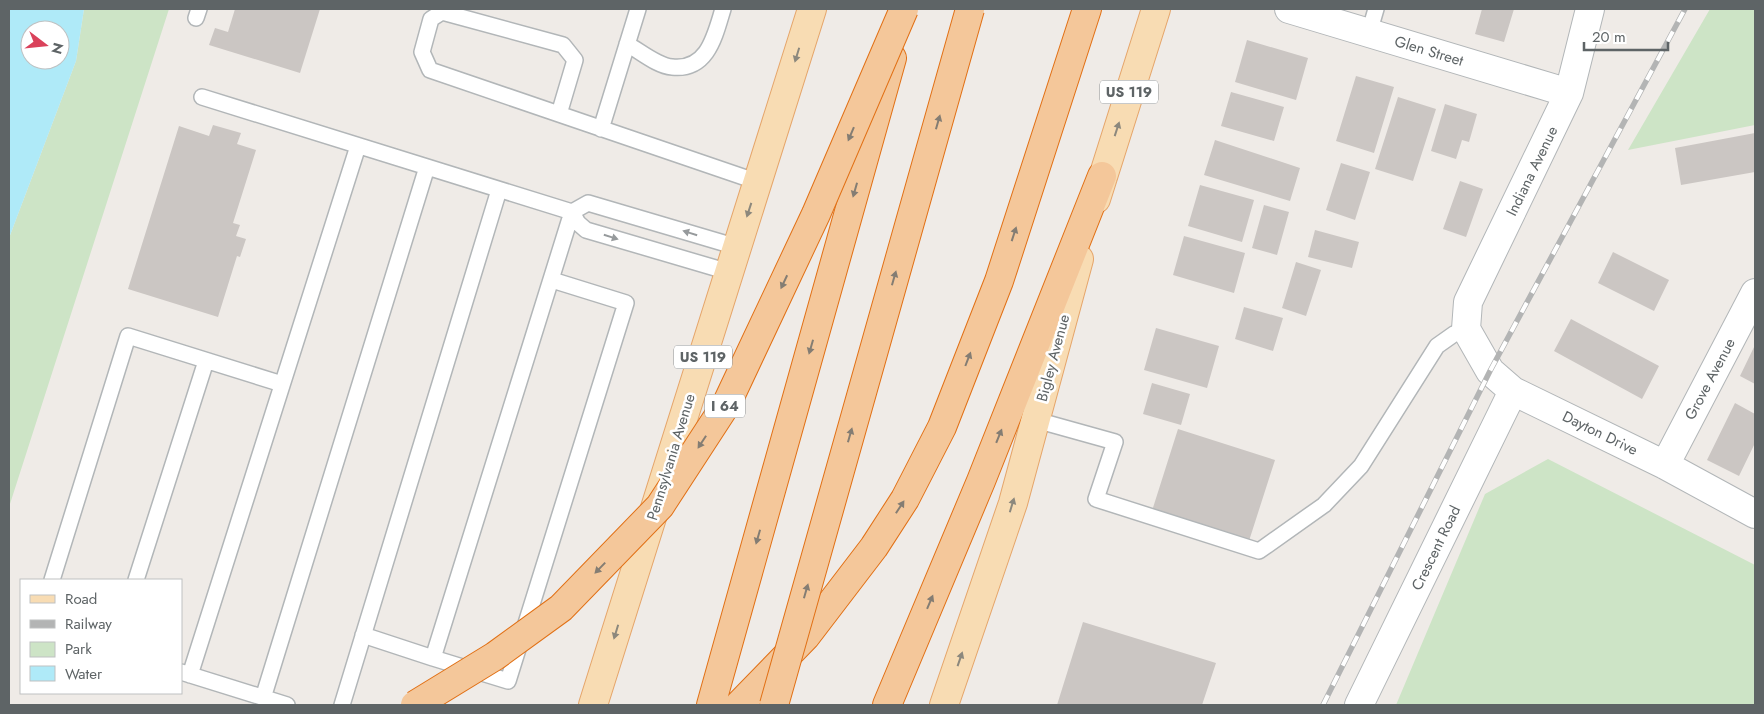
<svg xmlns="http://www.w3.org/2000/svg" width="1764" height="714" font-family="Jost,sans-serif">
<rect width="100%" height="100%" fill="#efebe7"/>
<path fill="#cde4c6" d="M84,9H169L9,507V238L76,61Z
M1710,9H1755V125L1628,150Z
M1548,459L1755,565V705H1396L1485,494Z"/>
<path fill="#afeaf8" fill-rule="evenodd" d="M9,9H84L76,61L9,238ZM30,30H60V60H30Z"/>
<path fill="#cbc6c3" d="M235,9H320L300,73L209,45L215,28L228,32Z
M1482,9H1514L1504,42L1475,34Z
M1247,40L1308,58L1296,100L1235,82Z
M1356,76L1394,87L1374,153L1336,141Z
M1231,92L1284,107L1274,141L1221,126Z
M1398,97L1436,109L1413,181L1375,169Z
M1445,104L1477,114L1469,142L1462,140L1456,159L1431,151Z
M213,125L241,133L237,144L256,150L233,223L240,225L236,236L246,239L240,257L237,256L218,317L128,289L179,126L209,136Z
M1755,133V172L1681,185L1675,148Z
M1215,140L1300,168L1290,201L1204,175Z
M1341,163L1370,172L1355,220L1326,210Z
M1460,181L1483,189L1466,237L1443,229Z
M1200,185L1254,200L1242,242L1188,226Z
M1264,205L1289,212L1277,255L1252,248Z
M1315,230L1359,242L1352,268L1308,257Z
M1184,236L1245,253L1234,293L1173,275Z
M1613,252L1669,280L1654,311L1598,283Z
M1296,262L1321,270L1306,316L1282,308Z
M1244,307L1283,318L1273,351L1235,339Z
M1571,319L1659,366L1642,399L1554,351Z
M1156,328L1219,346L1207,388L1144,370Z
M1755,345V384L1740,376Z
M1152,383L1190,394L1181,425L1143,414Z
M1735,403L1755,414V443L1739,476L1707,460Z
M1178,429L1275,460L1248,544L1151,514Z
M1083,622L1216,663L1202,705H1057Z"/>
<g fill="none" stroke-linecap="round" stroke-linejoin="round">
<defs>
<path id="service" d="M196,18L199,9
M1369,33L1376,9
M627,44C640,51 657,66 672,67C708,71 715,35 723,9
M202,97L572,212L433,658L508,681L626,303L552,280
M559,114L575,60L563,45L442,12L431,19L422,52L430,70L758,182
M601,129L638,9
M729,272L586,230L578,223L572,212L588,203L737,247
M1036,420L1115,442L1096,499L1259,551L1324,505L1361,466L1437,346L1454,334L1466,329
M52,580L128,336L282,384
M136,580L206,361
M363,635L433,658
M181,672L287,705
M190,675L358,146
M263,698L427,167
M342,705L499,190"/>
<path id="minor" d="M1289,9L1569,93
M1590,9L1569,93L1468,302L1466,329L1490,371L1513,391L1665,465L1755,514
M1665,465L1755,293
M1359,705L1513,391"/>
<path id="primary" d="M1096,199L1156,9
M593,705L812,9
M944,705L1013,503L1079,259"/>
<path id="motorway" d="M711,705L892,58
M739,705L806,636L874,547L905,499L942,427L999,281L1087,9
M887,705L981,481L1102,176"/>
</defs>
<use href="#service" stroke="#b2b6b8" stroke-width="18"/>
<use href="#minor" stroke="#b2b6b8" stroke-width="30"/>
<use href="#primary" stroke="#e5a56a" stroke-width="30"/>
<use href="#motorway" stroke="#e17015" stroke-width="30"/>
<use href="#service" stroke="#fff" stroke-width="15"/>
<use href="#minor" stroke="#fff" stroke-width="28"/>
<use href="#primary" stroke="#f8dcb3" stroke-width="28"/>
<use href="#motorway" stroke="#f4c79a" stroke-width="28"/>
<defs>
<path id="rail" d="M1323,705L1490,371L1685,9"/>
</defs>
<use href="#rail" stroke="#b3b4b4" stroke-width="5.5"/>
<use href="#rail" stroke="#fff" stroke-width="4" stroke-dasharray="11" stroke-linecap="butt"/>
<defs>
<path id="motorway-bridge" d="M415,705L495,656L561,608L660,506L727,403L816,214L904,9
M774,705L970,9"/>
</defs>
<use href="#motorway-bridge" stroke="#e17015" stroke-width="30" stroke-linecap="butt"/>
<use href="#motorway-bridge" stroke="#f4c79a" stroke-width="28"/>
</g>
<defs><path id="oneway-solid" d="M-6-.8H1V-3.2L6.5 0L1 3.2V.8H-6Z" transform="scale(1.25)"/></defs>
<g fill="#8c887d">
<use href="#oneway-solid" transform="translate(797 55) rotate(107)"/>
<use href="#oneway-solid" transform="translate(1117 129) rotate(-72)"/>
<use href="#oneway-solid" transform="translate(749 210) rotate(108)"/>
<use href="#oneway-solid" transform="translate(1012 505) rotate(-73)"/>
<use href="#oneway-solid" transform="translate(616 632) rotate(107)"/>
<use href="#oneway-solid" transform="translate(960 659) rotate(-71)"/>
</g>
<g fill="#847d73">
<use href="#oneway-solid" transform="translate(938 122) rotate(-74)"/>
<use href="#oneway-solid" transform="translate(851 134) rotate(113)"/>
<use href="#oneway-solid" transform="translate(855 190) rotate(106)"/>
<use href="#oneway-solid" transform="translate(1014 234) rotate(-72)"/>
<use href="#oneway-solid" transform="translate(894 278) rotate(-74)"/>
<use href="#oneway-solid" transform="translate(784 282) rotate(115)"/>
<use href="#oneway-solid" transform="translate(811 347) rotate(106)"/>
<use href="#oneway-solid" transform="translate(968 359) rotate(-69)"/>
<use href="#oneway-solid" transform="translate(850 435) rotate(-74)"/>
<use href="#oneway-solid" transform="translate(999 436) rotate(-68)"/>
<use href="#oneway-solid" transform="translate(702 442) rotate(123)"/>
<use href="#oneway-solid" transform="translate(900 507) rotate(-57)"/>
<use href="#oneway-solid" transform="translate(758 537) rotate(106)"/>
<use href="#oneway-solid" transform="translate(600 568) rotate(134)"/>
<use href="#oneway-solid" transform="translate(806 591) rotate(-74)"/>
<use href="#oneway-solid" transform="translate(930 602) rotate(-67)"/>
</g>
<g fill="#969a9c">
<use href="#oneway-solid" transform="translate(690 233) rotate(-163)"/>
<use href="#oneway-solid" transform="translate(611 237) rotate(17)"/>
</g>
<g text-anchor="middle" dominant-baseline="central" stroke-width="5" stroke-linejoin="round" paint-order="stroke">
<g fill="#fff" stroke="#8e9294" stroke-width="1">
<rect x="1100" y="80.5" width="58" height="23" rx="4"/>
<rect x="674" y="345.5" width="58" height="23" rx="4"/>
<rect x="705" y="394.5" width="40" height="23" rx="4"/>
</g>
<g font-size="14" font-weight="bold" fill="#5e6466">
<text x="1129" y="92">US 119</text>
<text x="703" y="357">US 119</text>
<text x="725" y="406">I 64</text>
</g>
<g font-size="15" fill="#5e6466" stroke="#fff">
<text transform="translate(1429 51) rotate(17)">Glen Street</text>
<text transform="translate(1532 171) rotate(-64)">Indiana Avenue</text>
<text transform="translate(1053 358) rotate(-75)">Bigley Avenue</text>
<text transform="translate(1710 379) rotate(-62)">Grove Avenue</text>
<text transform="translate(1600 433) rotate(26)">Dayton Drive</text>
<text transform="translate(671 457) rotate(-73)">Pennsylvania Avenue</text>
<text transform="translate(1436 548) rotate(-64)">Crescent Road</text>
</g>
</g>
<rect width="1764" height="714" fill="none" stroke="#5e6466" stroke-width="20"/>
<rect x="20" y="579" width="162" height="115" fill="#ffffff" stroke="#bfc1c2"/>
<rect x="30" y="595" width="25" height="8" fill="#f8dcb3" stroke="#bfc1c2"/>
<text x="65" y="604" font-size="15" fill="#5e6466">Road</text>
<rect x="30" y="620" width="25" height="8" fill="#b3b4b4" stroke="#bfc1c2"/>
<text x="65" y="629" font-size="15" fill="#5e6466">Railway</text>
<rect x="30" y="642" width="25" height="15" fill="#cde4c6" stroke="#bfc1c2"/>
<text x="65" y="654" font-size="15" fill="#5e6466">Park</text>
<rect x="30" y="666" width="25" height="15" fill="#afeaf8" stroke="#bfc1c2"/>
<text x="65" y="679" font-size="15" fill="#5e6466">Water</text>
<g transform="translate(45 45) rotate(106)"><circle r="24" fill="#ffffff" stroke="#bfc1c2"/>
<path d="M0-4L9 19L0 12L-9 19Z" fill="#da425b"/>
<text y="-8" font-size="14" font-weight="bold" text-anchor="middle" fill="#5e6466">N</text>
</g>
<path d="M1584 42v8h84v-8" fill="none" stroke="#5e6466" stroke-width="2.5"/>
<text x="1592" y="42" font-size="15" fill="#5e6466" stroke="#ffffff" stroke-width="4" paint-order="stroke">20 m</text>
</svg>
